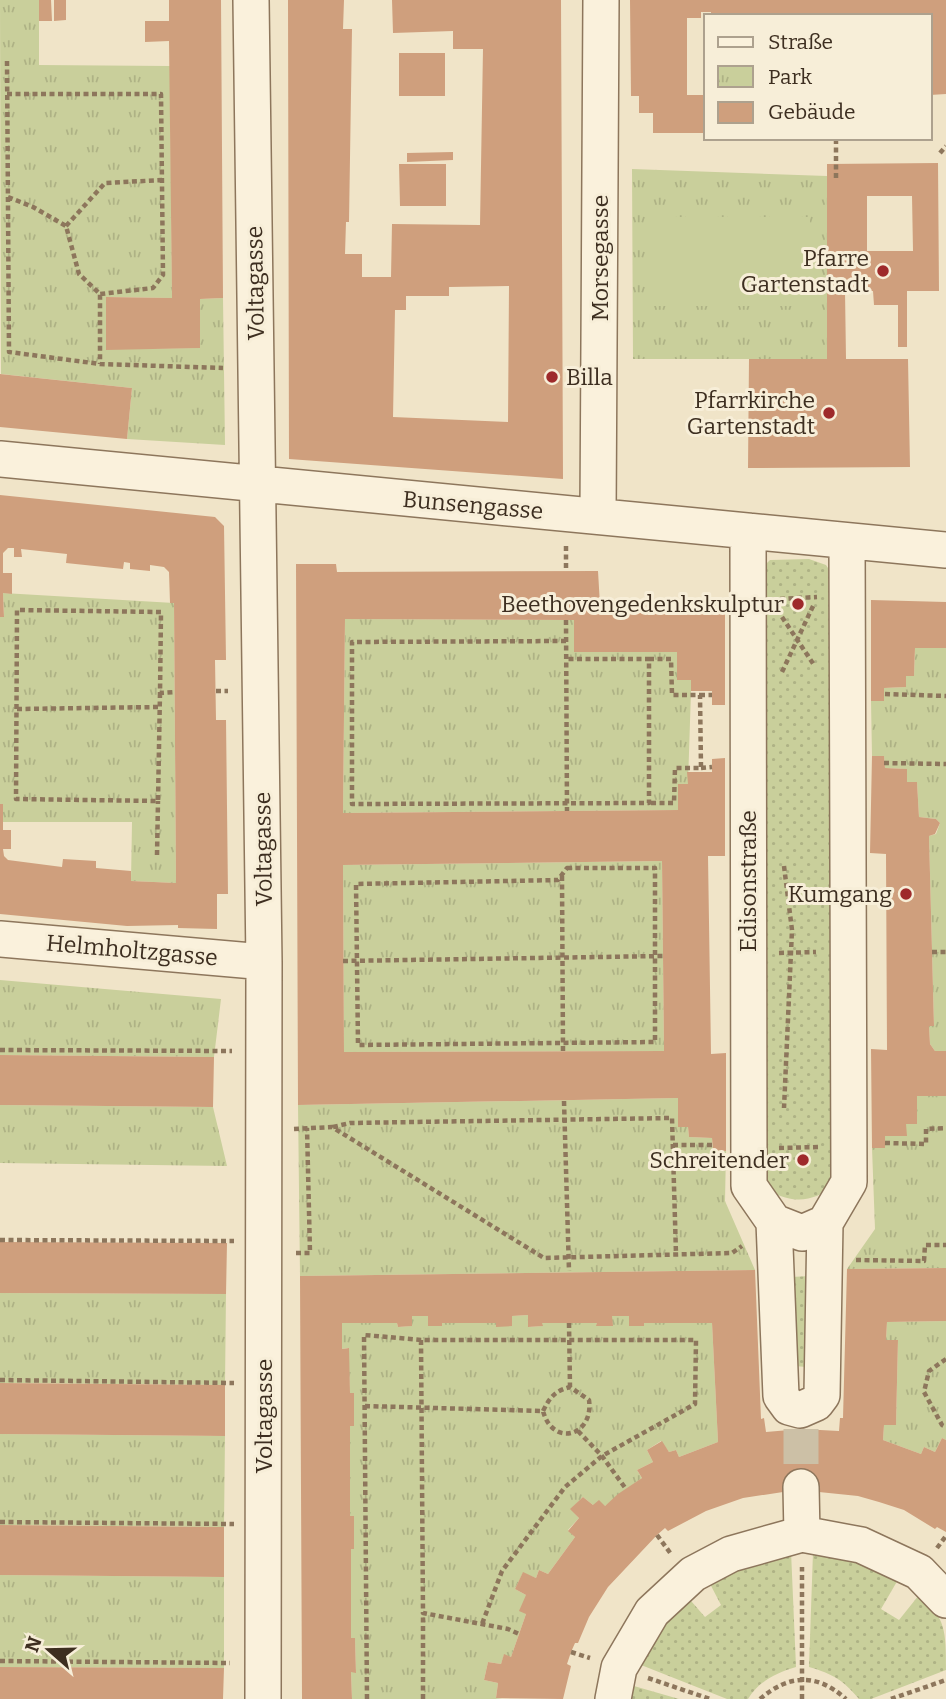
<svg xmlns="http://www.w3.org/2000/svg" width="946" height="1699" font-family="Bitter,serif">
<defs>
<pattern id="grass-dots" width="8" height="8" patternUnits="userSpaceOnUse" patternTransform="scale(1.75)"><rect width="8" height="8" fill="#c9cf9b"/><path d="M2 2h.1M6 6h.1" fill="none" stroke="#aeb285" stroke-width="1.8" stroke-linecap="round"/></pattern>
<pattern id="park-tufts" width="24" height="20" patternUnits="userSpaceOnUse" patternTransform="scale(1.75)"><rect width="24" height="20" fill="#c9cf9b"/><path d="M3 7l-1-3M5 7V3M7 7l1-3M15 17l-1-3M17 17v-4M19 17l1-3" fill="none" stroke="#aeb285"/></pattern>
</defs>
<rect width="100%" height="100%" fill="#f0e4c8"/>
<path fill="url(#grass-dots)" d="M809,559L826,565L834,577L836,1184C813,1202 795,1205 768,1190L760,1169L759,571L770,560Z
M809,1276L806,1367L795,1366L792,1277Z
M791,1551L796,1667C776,1673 759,1681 748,1699H727L636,1663L685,1594L705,1617L721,1605L708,1580Z
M813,1552L840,1555L899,1578L881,1609L899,1620L919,1595C946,1617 946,1632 946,1670L871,1699H859C843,1680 833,1674 809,1667Z
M627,1684L679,1699H622Z"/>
<path fill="url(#park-tufts)" d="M0,0H39V65L170,66L172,298L106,297V349L200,348V299L223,298L225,445L127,439L132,388L1,374Z
M632,169L827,176V359H633Z
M3,593L174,603L176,883L131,881L132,822H3V805L0,804V617L4,616Z
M345,619L574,620L575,652H677V679L691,680V691L688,784L678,810L343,813Z
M915,648H946V1051H935L930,1044L929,1026L934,1025L929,836L936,834L940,823L936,819L919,817L917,782H907L906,769L885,768L884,756H872L871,701H884V688L906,687V676H914Z
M662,861L664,1051L344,1052L343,865Z
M0,980L221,999L214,1057L0,1055Z
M917,1096H946V1268L847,1269L875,1229L872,1148H885V1136H906V1124H917Z
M678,1098L688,1127L689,1137L712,1138L713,1150L726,1151L725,1201L755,1270L300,1276L298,1105Z
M0,1105L213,1107L227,1166L0,1163Z
M0,1293L226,1294L225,1385L0,1383Z
M528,1315V1327L542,1326V1323H597V1326H612V1316H629L630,1326H644V1323H712L718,1442L679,1457L676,1450L669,1452L661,1441L647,1450L653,1462L637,1470L642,1478L605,1506L593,1505L583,1497L571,1509L579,1518L568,1530L575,1537L548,1574L539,1570L536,1578L523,1573L515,1589L526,1595V1614L511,1657L504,1655L501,1664L488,1662L484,1680L498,1683L496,1698L502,1699H352L351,1672H356L355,1639L351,1638V1549H354V1516H350V1426H354V1393H350L348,1348L342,1349V1323H397L398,1327L411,1326L412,1316H428V1326H442V1323H496V1326L512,1316Z
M946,1321V1440L942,1438L935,1452L924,1447L921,1454L883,1440L884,1425H896L898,1341L886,1340L887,1322Z
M0,1434L225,1436L224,1527L0,1525Z
M0,1575L224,1577V1668L0,1667Z"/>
<path fill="#c9cf9b" d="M652,217H810V306H652Z"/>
<path fill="#cf9f7d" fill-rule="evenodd" d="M39,0H51L52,21H39Z
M54,0H66V20L54,21Z
M169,0H221L223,298L200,299V348L106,350V297L172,298L169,41L145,42V21H169Z
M288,0H344L343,29H352L349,222H346L345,254H362V277H391L392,224L480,225L483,49H453V31L393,33L392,0H561L563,479L289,459ZM509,286L508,422L393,417L395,310H406V296H449V287Z
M630,0H946V94L930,95V16H711V12H701V18H687V95H706V133H653V113H639V96H631Z
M399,53H445V96H399Z
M453,152V160L407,162V153Z
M938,163L939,291H907V347H898V305H874L873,291H845L846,359H908L910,467L748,468L749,359H827V164ZM867,196H912L913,251H867Z
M399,164H446V206H400Z
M0,374L132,388L127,439L0,427Z
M0,495L215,517L224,526L226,660H215L216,720H226L228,894H217V929L178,928V925L127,926L0,914V804H3V830H11V849H3L4,856L8,860L62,867L63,859L96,861V868L131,871V881L176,883L174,603H170L169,572L164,567L150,565V571L130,569V563L124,562L123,569L66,563L67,554L21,549L22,557H14V548H8L3,553V573H12V594L3,593L4,617H0Z
M296,564H336L337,572L598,571L600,605L725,601V705H712V691H691V680H677V652H574V620L345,619L343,813L678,810V784H688L687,772H712V759L725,758V856H708L711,1054L726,1053V1151L713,1150L712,1138L689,1137L688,1127H678V1098L298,1105ZM662,861L664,1051L344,1052L343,865Z
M871,600L946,602V648H915L914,676H906V687L884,688V701H871Z
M872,756H884L885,768L907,769V782H917L919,817L936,819L940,823L935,834L929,836L934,1026H929L930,1044L935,1051H946V1096H917V1124H906L907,1136H885V1148H872L871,1049L887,1050L886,854L870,853Z
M0,1055L214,1057L213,1107L0,1105Z
M0,1242L227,1243L226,1294L0,1293Z
M946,1268V1321L887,1322L886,1340H898L896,1425H884L883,1440L921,1454L924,1447L935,1452L942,1438L946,1440V1532L937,1527L935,1529L904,1510L879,1502L858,1496L819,1492V1486H785L783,1492L743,1498L706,1511L668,1531L665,1528L657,1535L608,1587L589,1617L578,1643H575L571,1652L567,1664L571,1666L563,1699L496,1698L498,1683L484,1680L488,1662L501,1664L504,1654L511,1657L526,1614L519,1611L526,1595L515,1589L523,1572L536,1578L539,1570L548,1574L575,1537L568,1531L579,1518L570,1509L583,1497L593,1505L599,1500L605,1506L618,1494L642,1478L637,1470L653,1462L647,1450L662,1441L669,1452L676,1450L679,1457L718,1442L712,1323H644V1326H629V1316H612L613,1326H596L597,1323H542L543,1326L528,1327V1315L512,1316V1326L496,1327V1323H442V1326H428V1316H412V1326L398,1327L397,1323H342V1349L349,1348L350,1393H354V1426H350V1516H354V1549H351V1638H355L356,1673L351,1672L352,1699H302L300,1276L755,1270L761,1419L764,1418L766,1432L801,1429L839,1431L840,1418H843L847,1269Z
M0,1383L225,1385V1436L0,1434Z
M0,1525L224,1527V1577L0,1575Z
M0,1667L224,1668L223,1699H0Z"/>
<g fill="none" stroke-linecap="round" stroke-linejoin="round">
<path stroke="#ccc0a6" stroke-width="35" stroke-dasharray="35 18" stroke-linecap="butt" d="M801,1429V1487"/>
<defs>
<path id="minor" d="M251,0L264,962L263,1699
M0,459L946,550
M598,516L601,0
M748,531L749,1186L774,1222L781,1396L789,1407L800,1410L816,1403L822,1395L825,1223
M0,939L264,962
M774,1222L802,1233L825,1223L849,1182L847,541
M801,1487L802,1534
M613,1699L619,1668L652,1612L693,1574L731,1554L802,1534L861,1545L919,1572L946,1600"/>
</defs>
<use href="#minor" stroke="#8d765c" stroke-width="38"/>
<path stroke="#8d765c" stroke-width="4.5" stroke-dasharray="5 3.5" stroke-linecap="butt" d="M7,61L9,352L100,364L223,368
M7,94H161L163,275L153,288L100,294
M940,153L946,146
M836,178V138
M8,197L33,207L66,226L79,274L100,294V364
M66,226L105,183L162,180
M566,546V571
M780,599L817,597
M782,617L814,665
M566,620L567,811
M566,641L352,642V804L649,803V659H566
M649,659H671L672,695H700L701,768H675L674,803H649
M782,672L814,604
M216,691H228
M160,693L158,801L16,799L17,610L161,612L160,693L175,692
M885,694L946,696
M700,695H712
M17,709L159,707
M884,763L946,764
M701,768L712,767
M157,855L158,801
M784,866L792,930L784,1108
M567,868H655V1042L358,1045L356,884L558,880Z
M562,876L563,1051
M932,952H946
M779,953L816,952
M343,961L663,956
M0,1050L232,1051
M564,1101L569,1271
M333,1127L350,1123L672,1118L676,1254
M294,1129L332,1127L544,1258L732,1253L742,1246
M885,1143L926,1144V1129L946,1128
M673,1145H713
M779,1148L819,1147
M0,1240L234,1241
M296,1253H310L307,1128
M856,1260L924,1261L925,1245H946
M569,1323L570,1387
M421,1340L423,1613L508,1629L519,1634
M946,1359L929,1371L924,1392L942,1425L946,1427
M0,1380L234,1383
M365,1406L543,1411C553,1448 594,1436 589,1400L570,1387C555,1391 550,1397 543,1411
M578,1431L602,1456L626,1489
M0,1522L234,1524
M657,1535L671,1554
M937,1548L946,1536
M571,1652L590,1658
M0,1661L230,1663
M648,1678L710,1699
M367,1699L364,1335L421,1340H696L695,1404L602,1456L565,1487L502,1571L482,1624
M423,1699V1613
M760,1699C789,1674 817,1673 846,1699
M802,1699V1567
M891,1699L946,1680"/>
<use href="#minor" stroke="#faf1dc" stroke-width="35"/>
</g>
<g fill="#9e2a2b" stroke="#f7eed8" stroke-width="2.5">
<circle cx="883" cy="271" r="7"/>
<circle cx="552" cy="377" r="7"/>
<circle cx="829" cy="413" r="7"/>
<circle cx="798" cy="604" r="7"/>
<circle cx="906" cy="894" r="7"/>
<circle cx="803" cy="1160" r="7"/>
</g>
<g text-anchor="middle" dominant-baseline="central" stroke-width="6" stroke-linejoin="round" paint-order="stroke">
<g font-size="23" fill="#3d2e20" stroke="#f7eed8">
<text transform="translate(600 258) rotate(-90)">Morsegasse</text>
<text transform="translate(255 283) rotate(-91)">Voltagasse</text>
<text transform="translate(473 505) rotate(5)">Bunsengasse</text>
<text transform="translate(263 849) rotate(-91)">Voltagasse</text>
<text transform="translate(748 881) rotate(-90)">Edisonstraße</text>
<text transform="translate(132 950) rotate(5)">Helmholtzgasse</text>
<text transform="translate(264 1416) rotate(-90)">Voltagasse</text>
</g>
<g font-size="23" fill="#3d2e20" stroke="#f7eed8" text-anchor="end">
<text x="869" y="258">Pfarre<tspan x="869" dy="26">Gartenstadt</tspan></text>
<text x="566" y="377" text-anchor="start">Billa</text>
<text x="815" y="400">Pfarrkirche<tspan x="815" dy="26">Gartenstadt</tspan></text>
<text x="784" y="604">Beethovengedenkskulptur</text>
<text x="892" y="894">Kumgang</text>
<text x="789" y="1160">Schreitender</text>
</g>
</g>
<rect x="704" y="14" width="228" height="126" fill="#f7eed8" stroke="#ada18e" stroke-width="2"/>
<rect x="718" y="37" width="35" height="10" fill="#faf1dc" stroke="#ada18e" stroke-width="2"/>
<text x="768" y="49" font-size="21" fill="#3d2e20">Straße</text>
<rect x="718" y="66" width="35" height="21" fill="url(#park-tufts)" stroke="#ada18e" stroke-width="2"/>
<text x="768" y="84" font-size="21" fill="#3d2e20">Park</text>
<rect x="718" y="102" width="35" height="21" fill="#cf9f7d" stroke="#ada18e" stroke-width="2"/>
<text x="768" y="119" font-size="21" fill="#3d2e20">Gebäude</text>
<g transform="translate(49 1650) rotate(290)" stroke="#f7eed8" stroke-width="5" paint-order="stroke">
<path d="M0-5L12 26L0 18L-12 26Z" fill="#3d2e20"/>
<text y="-10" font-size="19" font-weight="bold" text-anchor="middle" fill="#3d2e20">N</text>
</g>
</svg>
